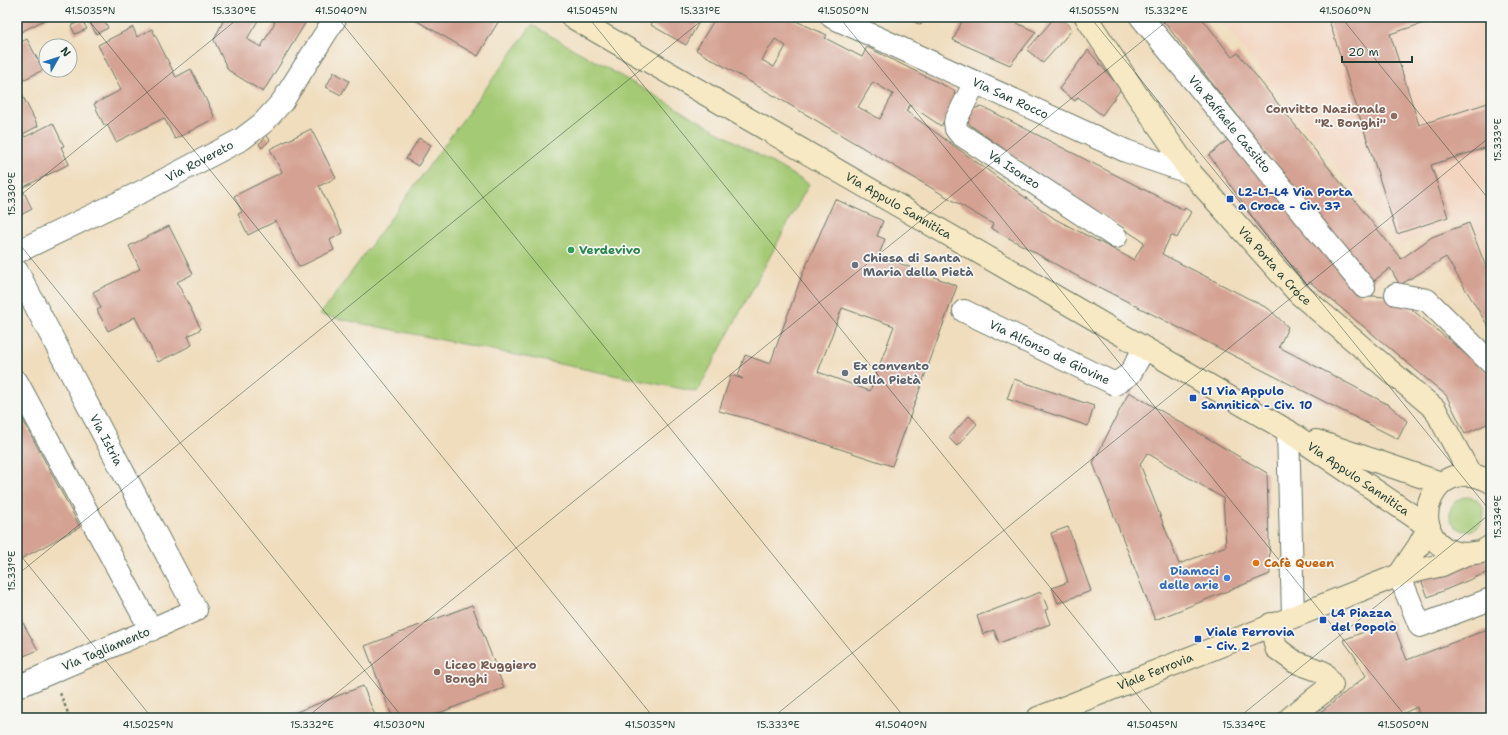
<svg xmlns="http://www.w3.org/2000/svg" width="1508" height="735" font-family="'Shantell Sans',sans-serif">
<rect width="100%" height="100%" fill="#f6f6f2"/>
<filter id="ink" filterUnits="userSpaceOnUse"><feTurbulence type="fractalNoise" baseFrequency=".025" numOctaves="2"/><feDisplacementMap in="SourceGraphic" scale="8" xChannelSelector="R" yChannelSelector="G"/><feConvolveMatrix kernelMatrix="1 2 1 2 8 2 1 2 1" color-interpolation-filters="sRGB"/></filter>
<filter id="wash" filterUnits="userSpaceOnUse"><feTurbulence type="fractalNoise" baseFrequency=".012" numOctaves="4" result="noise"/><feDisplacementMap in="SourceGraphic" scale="16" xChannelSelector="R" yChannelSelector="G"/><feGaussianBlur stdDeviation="0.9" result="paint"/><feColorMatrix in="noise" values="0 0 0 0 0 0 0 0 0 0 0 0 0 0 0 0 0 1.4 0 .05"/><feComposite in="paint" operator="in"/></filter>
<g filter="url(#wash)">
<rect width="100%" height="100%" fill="#f0ddbd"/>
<path fill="#f3d4bf" d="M1218,17H1491V272L1470,215L1400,246Z"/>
<path fill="#a5ca74" stroke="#628454" d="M532,25L809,184L697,392L320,315Z
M1450 514a17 17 0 1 1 34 0a17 17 0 1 1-34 0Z"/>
<g id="blocks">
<path fill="#d4a192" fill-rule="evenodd" d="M17,17H50L17,34Z
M87,17H103L108,28L96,34Z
M225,17H260L247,39L261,47L275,22L267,17H309L263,92L228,70L214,40Z
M410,17H501L478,56Z
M655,17H702L686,45L651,25Z
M716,17H787L827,35L825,38L862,57L867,47L955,91L954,94L958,97L941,126L910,105L906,111L1055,219L1134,260L1144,242L1052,183L970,125L968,121L967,116L972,109L981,107L989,110L1184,210L1185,208L1191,212L1177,238L1171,235L1162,254L1269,309L1288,327L1279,347L1389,405L1407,421L1398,439L1075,275L991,228L993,224L696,50ZM775,39L786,46L774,67L762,60ZM873,82L893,94L880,119L858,107Z
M904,17H925L921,25Z
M964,17H1004L1036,32L1010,65L953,40Z
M1055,17H1062L1072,30L1043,63L1027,50Z
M1160,17H1201L1232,57L1238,53L1401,259L1432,237L1469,223L1491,280V331L1446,257L1400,285L1390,268L1370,284Z
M1328,17H1442L1390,34L1419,125L1491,102V146L1431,165L1448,217L1397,234Z
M82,20L87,29L75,34L71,26Z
M133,27L137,37L152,29L176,77L191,69L215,118L175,139L164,118L116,142L107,124L104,125L94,104L121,90L98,45Z
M27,39L43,70L17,83V44Z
M1088,50L1121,89L1102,115L1078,97L1075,101L1059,89Z
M334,72L349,81L341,95L326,87Z
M18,87L38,126L23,134L25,137L53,123L64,146L61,147L69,164L22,188L32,209L17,217V88Z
M311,129L336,178L319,186L343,233L330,240L334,250L299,267L276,221L248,235L238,214L242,212L234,196L282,172L270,149Z
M1234,135L1361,295L1398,298L1491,375V422L1465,434L1446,395L1310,282L1307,284L1262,230L1209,155Z
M267,136L270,140L262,148L259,144Z
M419,138L431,145L418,166L406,159Z
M835,199L883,221L877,236L885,239L879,255L957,286L892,466L749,419L719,411L731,375L743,379L738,376L745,355L770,364L802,275ZM842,308L894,326L870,391L818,372Z
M169,226L193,274L177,282L201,329L188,336L192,345L158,362L135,317L108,331L97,310L101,308L93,292L140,269L129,246Z
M1014,379L1094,406L1088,426L1007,399Z
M1129,392L1267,473L1270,574L1155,620L1093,463ZM1147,453L1223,498L1226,546L1179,564L1140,464Z
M17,409L80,527L17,561Z
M969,416L977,424L957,446L949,438Z
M1068,527L1091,591L1058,603L1052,588L1068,582L1051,533Z
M1484,555L1491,571L1428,597L1421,580Z
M1041,592L1048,609L1045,610L1050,624L999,643L994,630L983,634L977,616Z
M472,605L504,688L426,718H386L392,716L365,646Z
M17,612L38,650L17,659Z
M1392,621L1407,660L1491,628V715L1484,718H1419L1417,707L1393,718H1313L1366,676L1354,655L1343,640Z
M363,686L376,718H281Z"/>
</g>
</g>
<g filter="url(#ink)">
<use href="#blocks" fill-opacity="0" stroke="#687564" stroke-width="1"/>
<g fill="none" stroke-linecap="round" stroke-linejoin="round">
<defs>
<g id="street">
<path id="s1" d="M832,17L1126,151L1191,173"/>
<path id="s2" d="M1141,17L1364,287"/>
<path id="s3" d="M975,82L955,122L956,129L960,134L1116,237"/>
<path id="s4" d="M17,252L145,190L242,139L263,123L282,102L336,17"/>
<path id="s5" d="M17,271L196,610L17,687"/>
<path d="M1396,294L1427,300L1491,363"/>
<path id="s6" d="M964,311L1115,384L1130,374L1144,349"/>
<path d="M17,382L151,630"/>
<path d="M1288,431L1293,616"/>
<path d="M1399,575L1420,626L1491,599"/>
</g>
<g id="secondary">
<path id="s7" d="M572,17L1288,431L1429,527"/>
<path id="s8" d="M1086,17L1137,95L1191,173L1298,293L1435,409L1470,474"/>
<path d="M1316,441L1441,483"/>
<path d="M1466,554C1462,554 1457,553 1453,552C1402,534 1433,450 1491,482"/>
<path d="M1399,575L1418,547L1429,527"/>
<path d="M1271,624L1276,648L1295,662L1323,672L1332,685L1290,718"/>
<path id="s9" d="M1038,718L1399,575L1442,565L1466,554L1481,552L1491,546"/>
</g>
</defs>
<use href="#street" stroke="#687564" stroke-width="24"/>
<use href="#secondary" stroke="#687564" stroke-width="24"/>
<path stroke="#687564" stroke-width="2.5" stroke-dasharray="3 3" stroke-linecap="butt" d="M60,693L70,718"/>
<use href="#street" stroke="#fff" stroke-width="22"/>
<use href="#secondary" stroke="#f7e9c3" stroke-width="22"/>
</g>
</g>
<path fill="none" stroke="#1f3d34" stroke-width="1" stroke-opacity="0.45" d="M86,17L654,718M337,17L905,718M588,17L1156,718M839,17L1407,718M1090,17L1491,512M1341,17L1491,202M17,198L240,17M17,241L403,718M17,551L152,718M17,575L706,17M306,718L1172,17M772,718L1491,136M1238,718L1491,513"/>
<g fill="#8d6e63" stroke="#f6f6f2" stroke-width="1.5">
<circle cx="1394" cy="116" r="4"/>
<circle cx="437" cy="672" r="4"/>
</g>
<g fill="#1a4fb4" stroke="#f6f6f2" stroke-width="1.5">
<rect x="1226" y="195" width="8" height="8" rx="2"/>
<rect x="1189" y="394" width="8" height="8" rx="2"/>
<rect x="1319" y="616" width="8" height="8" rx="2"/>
<rect x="1194" y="635" width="8" height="8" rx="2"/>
</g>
<circle fill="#2e9e5b" stroke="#f6f6f2" stroke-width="1.5" cx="571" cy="250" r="4"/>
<g fill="#6b7280" stroke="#f6f6f2" stroke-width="1.5">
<circle cx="855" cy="265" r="4"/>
<circle cx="845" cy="373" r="4"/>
</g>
<circle fill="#e8710a" stroke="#f6f6f2" stroke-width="1.5" cx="1256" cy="563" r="4"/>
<circle fill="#3f7fe0" stroke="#f6f6f2" stroke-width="1.5" cx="1227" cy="578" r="4"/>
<g text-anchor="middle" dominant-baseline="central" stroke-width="3.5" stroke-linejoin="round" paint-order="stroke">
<g font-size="12" fill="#1f3d34" stroke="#f6f6f2">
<text stroke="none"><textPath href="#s1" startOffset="196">Via San Rocco</textPath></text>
<text stroke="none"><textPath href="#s2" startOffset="139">Via Raffaele Cassitto</textPath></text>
<text stroke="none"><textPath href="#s4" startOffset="204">Via Rovereto</textPath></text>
<text stroke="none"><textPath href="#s3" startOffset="123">Va Isonzo</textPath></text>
<text stroke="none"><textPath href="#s7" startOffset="377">Via Appulo Sannitica</textPath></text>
<text stroke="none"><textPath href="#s8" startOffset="313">Via Porta a Croce</textPath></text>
<text stroke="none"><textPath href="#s6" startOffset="95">Via Alfonso de Giovine</textPath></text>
<text stroke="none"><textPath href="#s5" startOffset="191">Via Istria</textPath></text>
<text stroke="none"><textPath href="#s7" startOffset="912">Via Appulo Sannitica</textPath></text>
<text transform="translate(106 649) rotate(-23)">Via Tagliamento</text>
<text stroke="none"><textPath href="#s9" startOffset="126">Viale Ferrovia</textPath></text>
</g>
<g font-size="12" font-weight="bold" fill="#785e54" stroke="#f6f6f2" text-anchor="end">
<text x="1386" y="109">Convitto Nazionale<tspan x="1386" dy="14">"R. Bonghi"</tspan></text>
<text x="445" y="665" text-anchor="start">Liceo Ruggiero<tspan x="445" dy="14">Bonghi</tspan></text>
</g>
<g font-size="12" font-weight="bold" fill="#164399" stroke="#f6f6f2" text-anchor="start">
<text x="1238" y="192">L2-L1-L4 Via Porta<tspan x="1238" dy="14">a Croce - Civ. 37</tspan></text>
<text x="1201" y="391">L1 Via Appulo<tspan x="1201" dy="14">Sannitica - Civ. 10</tspan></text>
<text x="1331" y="613">L4 Piazza<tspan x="1331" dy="14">del Popolo</tspan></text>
<text x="1206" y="632">Viale Ferrovia<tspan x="1206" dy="14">- Civ. 2</tspan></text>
</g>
<g font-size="12" font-weight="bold" fill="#27864d" stroke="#f6f6f2" text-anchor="start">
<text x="579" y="250">Verdevivo</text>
</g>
<g font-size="12" font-weight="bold" fill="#5b616d" stroke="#f6f6f2" text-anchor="start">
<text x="863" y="258">Chiesa di Santa<tspan x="863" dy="14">Maria della Pietà</tspan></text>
<text x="853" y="366">Ex convento<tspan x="853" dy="14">della Pietà</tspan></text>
</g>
<g font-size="12" font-weight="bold" fill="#c56008" stroke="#f6f6f2" text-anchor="start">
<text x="1264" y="563">Cafè Queen</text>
</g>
<g font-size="12" font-weight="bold" fill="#366cbe" stroke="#f6f6f2" text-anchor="end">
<text x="1219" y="571">Diamoci<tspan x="1219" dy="14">delle arie</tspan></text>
</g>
</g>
<rect width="1508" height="735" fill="none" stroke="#f6f6f2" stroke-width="44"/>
<g transform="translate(58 58) rotate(51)"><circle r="19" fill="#f6f6f2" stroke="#a0aca6"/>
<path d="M0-3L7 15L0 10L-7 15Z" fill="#1f6fb2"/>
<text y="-6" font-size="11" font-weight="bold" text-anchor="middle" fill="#1f3d34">N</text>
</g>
<path d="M1342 56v6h70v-6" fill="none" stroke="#1f3d34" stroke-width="2"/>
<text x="1348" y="56" font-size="12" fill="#1f3d34" stroke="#f6f6f2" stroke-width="3" paint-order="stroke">20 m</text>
<rect x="22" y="22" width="1464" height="691" fill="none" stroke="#1f3d34" stroke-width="1.5"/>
<g font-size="10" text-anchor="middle" fill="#1f3d34">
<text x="90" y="14">41.5035°N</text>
<text x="234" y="14">15.330°E</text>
<text x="341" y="14">41.5040°N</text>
<text x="592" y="14">41.5045°N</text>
<text x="700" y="14">15.331°E</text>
<text x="843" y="14">41.5050°N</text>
<text x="1094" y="14">41.5055°N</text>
<text x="1166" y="14">15.332°E</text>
<text x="1345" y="14">41.5060°N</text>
<text transform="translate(1497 140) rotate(-90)" y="4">15.333°E</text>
<text transform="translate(11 194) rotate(-90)" y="4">15.330°E</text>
<text transform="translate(1497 517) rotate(-90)" y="4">15.334°E</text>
<text transform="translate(11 571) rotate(-90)" y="4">15.331°E</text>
<text x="148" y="728">41.5025°N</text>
<text x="312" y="728">15.332°E</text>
<text x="399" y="728">41.5030°N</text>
<text x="650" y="728">41.5035°N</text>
<text x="778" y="728">15.333°E</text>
<text x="901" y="728">41.5040°N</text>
<text x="1152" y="728">41.5045°N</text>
<text x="1244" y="728">15.334°E</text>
<text x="1403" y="728">41.5050°N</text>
</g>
</svg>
